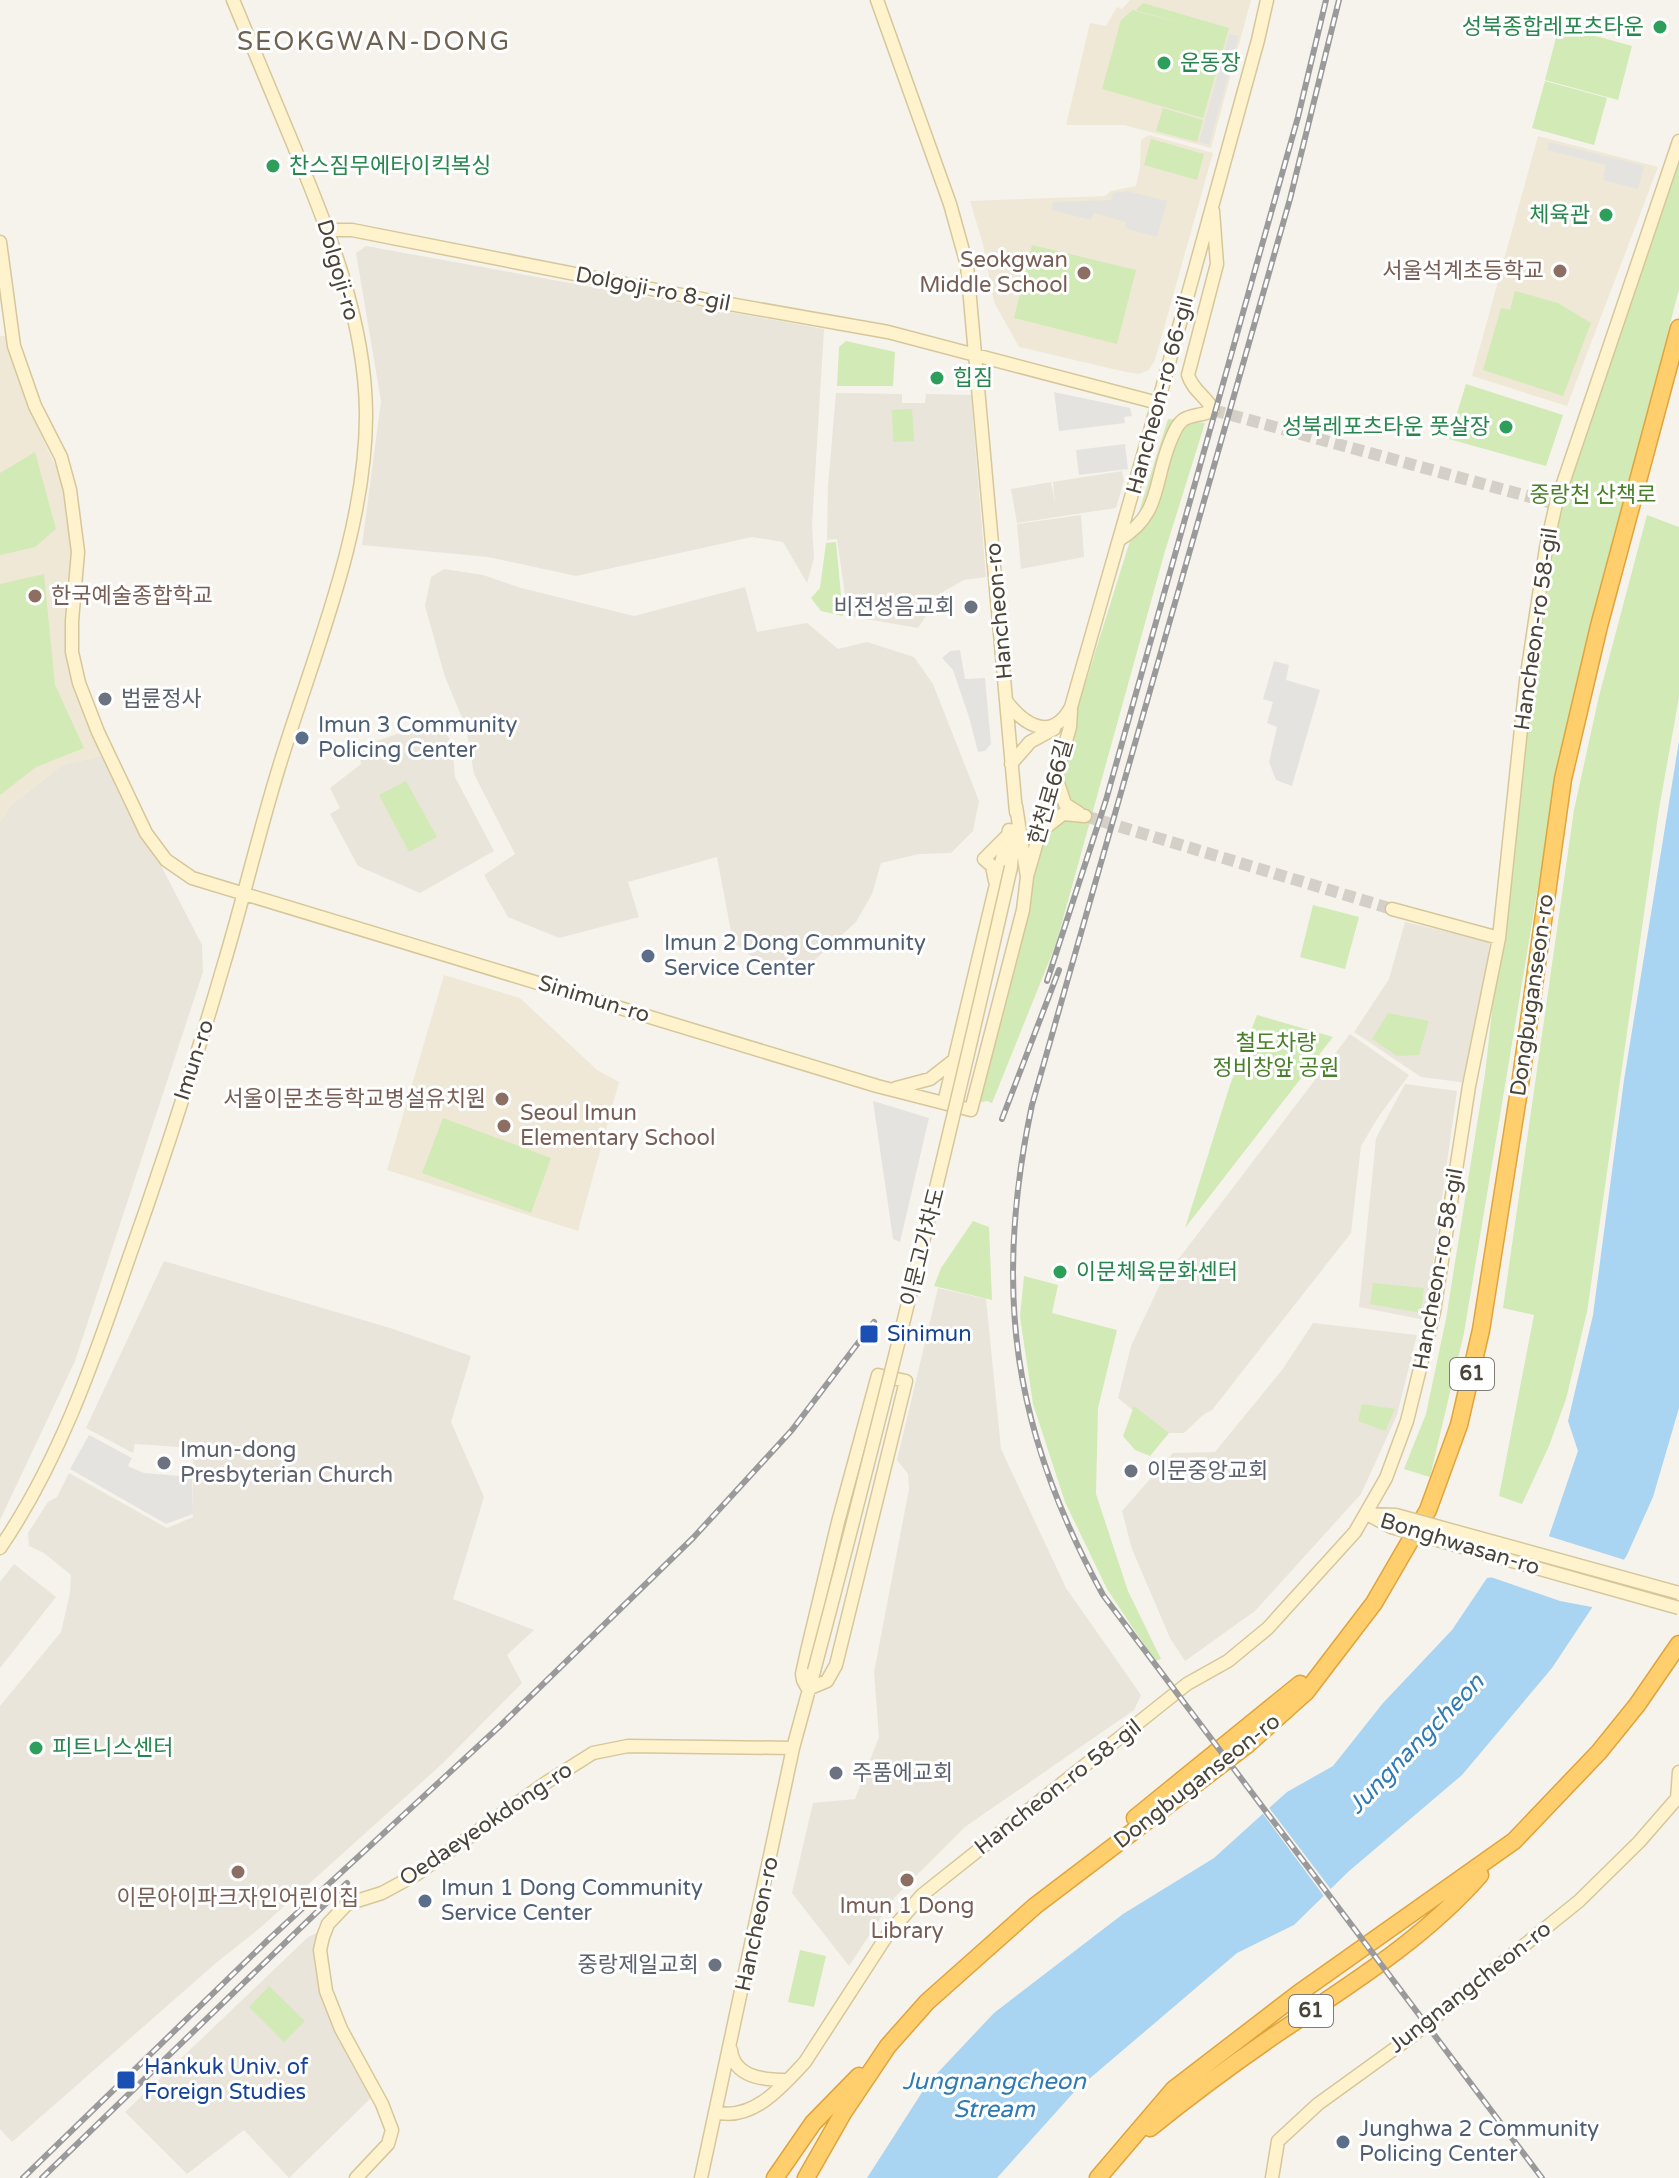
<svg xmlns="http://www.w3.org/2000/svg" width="1679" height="2178" font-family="'Varela Round','Noto Sans KR',sans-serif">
<rect width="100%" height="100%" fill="#f6f3ec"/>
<path fill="#eae5da" d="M366,246L824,329L812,525L814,558L807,583L783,542L752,537L576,576L488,557L362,545L381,401L356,253Z
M836,393L902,394V403H925L926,394L971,395L986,577L964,580L941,593L918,628L848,616L837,539L827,540L828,486Z
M1122,471L1124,481L1116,508L1017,523L1011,489L1051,482L1055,503L1053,482Z
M1081,515L1084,557L1021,569L1017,524Z
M444,569L483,575L521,588L634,616L745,587L757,632L807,623L838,649L867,642L914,657L933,684L979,801L973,831L951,853L919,854L881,863L872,894L856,922L805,969L779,977L733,942L717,857L628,882L639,917L559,938L508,917L484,875L515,854L474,774L466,727L445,677L425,606L431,577Z
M438,720L452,743L455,777L494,851L420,893L358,866L330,814L340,808L330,788L361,764L359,747Z
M104,755L202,945L203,972L75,1361L0,1520V822L10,806L62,765Z
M1405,922L1490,942L1468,1083L1421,1077L1354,1032L1389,979Z
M1350,1034L1409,1075L1379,1116L1361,1146L1351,1233L1212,1410L1203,1415L1184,1433H1160L1118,1398L1131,1346L1161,1282Z
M1405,1084L1457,1091L1425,1320L1359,1307L1376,1138Z
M164,1261L390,1328L471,1356L451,1422L484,1497L453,1599L534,1630L507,1655L522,1683L442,1764L260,1928L216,1963L12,2142L0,2129V1706L61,1632L70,1593L71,1575L44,1553L29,1546L28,1533L48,1502L57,1497L69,1473L167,1528L193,1517V1448L135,1444L133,1453L86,1428Z
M938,1288L986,1299L1001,1449L1066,1588L1141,1695L1134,1710L965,1827L894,1898L849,1966L792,1893L813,1803L855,1799L879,1737L874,1672L909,1489L908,1474L897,1460Z
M1313,1323L1417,1335L1397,1415L1361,1494L1255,1611L1185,1661L1170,1638L1132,1549L1122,1511L1173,1453L1215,1452L1282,1370Z
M14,1564L56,1597L0,1668V1582Z
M321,1931L316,1950L320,1994L373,2096L289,2178L244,2130L187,2174L125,2112L308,1937Z"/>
<path fill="#efe8d6" d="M1130,0H1251L1211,148L1124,125H1066L1090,23L1106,26L1117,7L1122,9Z
M1149,135L1213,153L1155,360L1149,370L1139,374L1126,372L1019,347L994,302L983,244L970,201L1105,196L1111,191L1136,186L1140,168L1141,140Z
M1538,136L1658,167L1567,406L1472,376Z
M0,336H7L31,413L60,476L74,550L67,621L104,755L62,765L10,806L0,822Z
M444,975L520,998L597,1070L619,1082L578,1231L387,1170Z"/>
<path fill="#d2eab5" d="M1143,3L1229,28L1203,118L1102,89L1121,20L1133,10L1190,26L1136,10Z
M1559,26L1632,46L1618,100L1545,80Z
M1545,81L1607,98L1594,145L1532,128Z
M1163,108L1203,120L1197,142L1156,131Z
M1679,138V289L1560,754L1464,1333L1430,1477L1404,1469L1426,1414L1446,1319L1485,1074L1537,608L1561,485Z
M1151,139L1204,154L1197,180L1144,165Z
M1032,245L1136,270L1117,344L1014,318Z
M1515,291L1558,303L1591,323L1563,396L1483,370L1501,308L1510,310Z
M846,341L895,352L893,386H837L839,347Z
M1466,384L1563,415L1546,466L1449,439Z
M912,409L914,441L893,442L892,410Z
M1168,419L1205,423L1165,551L1056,944L992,1103L987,1101L976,1103L1035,845Z
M35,452L56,529L35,547L0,555V473Z
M1647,515L1679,527V697L1659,809L1587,1312L1566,1399L1549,1446L1522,1504L1499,1496L1534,1315L1503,1308L1574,810L1599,696Z
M836,542L843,616L821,611L811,598L820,588L826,543Z
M44,574L55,685L84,748L36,767L0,795V584Z
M406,781L437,837L409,852L379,795Z
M1313,905L1359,917L1345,969L1300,957Z
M1388,1013L1429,1021L1419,1055L1397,1056L1372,1039Z
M1257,1015L1333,1037L1185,1228L1230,1085Z
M443,1118L551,1158L531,1213L422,1173Z
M973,1221L989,1227L992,1300L934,1286L941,1268Z
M1024,1276L1058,1285L1052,1313L1117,1330L1098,1408L1096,1494L1128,1591L1161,1659L1155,1661L1107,1589L1065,1502L1033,1404L1020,1317Z
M1373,1283L1424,1288L1421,1313L1370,1304Z
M1362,1404L1395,1409L1385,1431L1358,1421Z
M1134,1406L1169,1433L1150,1456L1135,1450L1123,1436Z
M800,1950L826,1956L814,2007L788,2002Z
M269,1986L305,2021L284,2042L249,2007Z"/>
<path fill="#e5e3e0" d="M1229,34L1239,36L1209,145L1199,142Z
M1549,142L1644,166L1638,189L1603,180L1606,165L1547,150Z
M1127,191L1167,201L1157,237L1125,228L1126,222L1094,213L1091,220L1051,210L1053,202L1111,200L1113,193Z
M1054,392L1130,408L1132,416L1124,417L1125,423L1059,431Z
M1125,444L1128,469L1079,475L1076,450Z
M960,650L965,679L985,678L991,744L985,751L978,752L969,717L953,670L942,658L950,651Z
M1274,661L1289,665L1286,680L1320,690L1292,786L1276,780L1269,762L1277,727L1267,723L1273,702L1263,699Z
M873,1101L929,1118L900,1242L893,1239Z
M89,1435L132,1458L128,1466L144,1473L192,1477L193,1514L166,1524L70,1469Z"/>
<path fill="#a9d4f2" d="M1679,741V1408L1653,1497L1627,1555L1552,1668L1462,1775L1348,1872L1294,1925L1237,1953L1075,2091L997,2178H867L928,2083L994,2013L1123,1914L1214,1858L1287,1792L1333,1766L1383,1703L1452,1630L1487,1578L1537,1571L1578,1451L1568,1421L1593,1315L1624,1080Z"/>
<path fill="#f6f3ec" d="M1545,1535L1628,1561L1597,1608L1560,1601L1485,1575L1534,1568Z
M1267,1805L1333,1892L1326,1899L1261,1811Z"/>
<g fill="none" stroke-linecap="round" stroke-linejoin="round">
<path stroke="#d4d0c8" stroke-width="12" stroke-dasharray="12 6" stroke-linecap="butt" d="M1213,410L1556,504
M1085,816L1392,909"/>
<defs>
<path id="secondary" d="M877,0L950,204L967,265L1016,812
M328,230H352L707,300L888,332L1158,403
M0,242L14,346L35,406L61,457L70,490L78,552L72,621V652L79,683L98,732L146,833L166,860L192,878L877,1086L971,1110L1023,910L1027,877L1016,806
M1119,540C1162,514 1153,483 1170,442C1173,435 1176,425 1183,420C1192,414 1203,416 1213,410C1206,396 1193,391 1188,375L1217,264L1213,211
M1007,702C1026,727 1053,741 1071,707L1158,403L1258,40L1267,0
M1011,764L1030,742L1054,729
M1057,780L1065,804L1079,813
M1041,831L1063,814L1085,816
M1011,867L1014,830
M1028,873L1070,727L1071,710
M995,881L992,866L984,859L1006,837
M1392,909L1499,938
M896,1088L930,1079L953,1061
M944,1103L1009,830
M878,1375L906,1381L836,1665L827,1681L808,1689L803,1680L802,1674L807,1651L838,1522Z
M1391,1527L1367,1514L1396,1515
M0,1548C57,1465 92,1366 124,1272C160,1171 193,1070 223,967C242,904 257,840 276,777C310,662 367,534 366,412C365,319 328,229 293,144C273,96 253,48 233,0
M1677,1799L1679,1772
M731,2050C734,2078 765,2080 788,2080
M715,2112C752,2122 782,2087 805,2062L888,1934L922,1895L1187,1684L1228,1661L1268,1628L1355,1532L1386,1478L1407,1421L1434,1312L1469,1086L1499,938L1526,681L1546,548L1556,504L1679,141
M356,2178L388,2144L392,2130L382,2104L341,2029L326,1991L320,1950L323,1937L328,1924L347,1904L382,1893L417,1874L547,1782L593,1753L628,1746L793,1748
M701,2178L793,1748L814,1671
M1272,2178L1278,2141L1318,2104L1408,2039L1579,1901L1639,1842L1679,1796"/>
<path id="highway" d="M1135,1818L1300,1684
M1150,2128C1191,2095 1234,2063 1278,2033C1349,1985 1423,1940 1480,1875
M775,2178L813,2123L859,2076
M806,2178L843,2113L888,2046L927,2002L1035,1906L1247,1745L1306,1692L1374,1603L1428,1510L1459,1425L1481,1330L1521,1078L1563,779L1599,626L1679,328
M1098,2178L1174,2089L1299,1993L1514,1841L1599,1752L1637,1705L1679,1644"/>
</defs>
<use href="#secondary" stroke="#d6c79b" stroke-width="15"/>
<use href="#highway" stroke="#e0a43c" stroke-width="19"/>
<use href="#secondary" stroke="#fff3cd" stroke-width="12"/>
<use href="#highway" stroke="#ffcf6e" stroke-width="16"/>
<defs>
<path id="rail" d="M1339,0L1290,199L1032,1105C993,1288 1012,1430 1103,1595L1542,2178
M1047,981L1106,800L1298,117L1326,0
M1002,1119L1059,970
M23,2178L268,1940L500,1726L693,1538L792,1430L874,1322
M42,2178L347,1883"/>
</defs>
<use href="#rail" stroke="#9a9a9a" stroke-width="6"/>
<use href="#rail" stroke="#fff" stroke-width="3" stroke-dasharray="9" stroke-linecap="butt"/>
<defs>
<path id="secondary-bridge" d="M1396,1515L1679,1593
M1391,1527L1679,1608
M814,1671C885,1404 950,1136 1011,867"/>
</defs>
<use href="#secondary-bridge" stroke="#d6c79b" stroke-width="15" stroke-linecap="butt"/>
<use href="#secondary-bridge" stroke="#fff3cd" stroke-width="12"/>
</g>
<g fill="#2e9e5b" stroke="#fff" stroke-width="3">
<circle cx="1660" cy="27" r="8"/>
<circle cx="1164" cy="63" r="8"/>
<circle cx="273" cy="166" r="8"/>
<circle cx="1606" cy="215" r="8"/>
<circle cx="937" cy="378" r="8"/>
<circle cx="1506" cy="427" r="8"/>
<circle cx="1060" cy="1272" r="8"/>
<circle cx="36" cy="1748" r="8"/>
</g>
<g fill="#8d6e63" stroke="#fff" stroke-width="3">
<circle cx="1560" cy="271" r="8"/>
<circle cx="1084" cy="273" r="8"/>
<circle cx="35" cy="596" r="8"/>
<circle cx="502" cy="1099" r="8"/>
<circle cx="504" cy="1126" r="8"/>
<circle cx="238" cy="1872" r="8"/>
<circle cx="907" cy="1880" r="8"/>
</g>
<g fill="#6b7280" stroke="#fff" stroke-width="3">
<circle cx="971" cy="607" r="8"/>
<circle cx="105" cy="699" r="8"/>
<circle cx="164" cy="1463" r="8"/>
<circle cx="1131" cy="1471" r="8"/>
<circle cx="836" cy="1773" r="8"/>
<circle cx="715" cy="1965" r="8"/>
</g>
<g fill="#5c6f8a" stroke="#fff" stroke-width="3">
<circle cx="302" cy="738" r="8"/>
<circle cx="648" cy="956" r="8"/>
<circle cx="425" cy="1901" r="8"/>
<circle cx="1343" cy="2142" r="8"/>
</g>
<g fill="#1a4fb4" stroke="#fff" stroke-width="3">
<rect x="859" y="1324" width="20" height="20" rx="4"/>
<rect x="116" y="2070" width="20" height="20" rx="4"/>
</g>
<g text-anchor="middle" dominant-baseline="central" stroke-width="6" stroke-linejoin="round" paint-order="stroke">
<g fill="#fff" stroke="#817c74" stroke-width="2">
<rect x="1450" y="1358" width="44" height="32" rx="6"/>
<rect x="1289" y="1995" width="44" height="32" rx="6"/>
</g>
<g font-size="20" font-weight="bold" fill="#4b4439">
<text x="1472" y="1374">61</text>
<text x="1311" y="2011">61</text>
</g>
<g font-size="22" fill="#27864d" stroke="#fff" text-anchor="start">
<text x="1644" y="27" text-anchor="end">성북종합레포츠타운</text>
<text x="1180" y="63">운동장</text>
<text x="289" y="166">찬스짐무에타이킥복싱</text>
<text x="1590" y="215" text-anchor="end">체육관</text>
<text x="953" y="378">힙짐</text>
<text x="1490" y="427" text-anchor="end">성북레포츠타운 풋살장</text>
<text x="1076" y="1272">이문체육문화센터</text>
<text x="52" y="1748">피트니스센터</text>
</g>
<g font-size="22" fill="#785e54" stroke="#fff" text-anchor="end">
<text x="1068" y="260">Seokgwan<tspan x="1068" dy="25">Middle School</tspan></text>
<text x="1544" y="271">서울석계초등학교</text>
<text x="51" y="596" text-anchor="start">한국예술종합학교</text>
<text x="486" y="1099">서울이문초등학교병설유치원</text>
<text x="520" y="1113" text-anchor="start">Seoul Imun<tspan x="520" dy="25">Elementary School</tspan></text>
<text x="238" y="1898" text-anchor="middle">이문아이파크자인어린이집</text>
<text x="907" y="1906" text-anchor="middle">Imun 1 Dong<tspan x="907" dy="25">Library</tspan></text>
</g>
<g font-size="22" fill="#4b4439" stroke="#fff">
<text transform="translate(338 270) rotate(74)">Dolgoji-ro</text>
<text transform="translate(653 289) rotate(11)">Dolgoji-ro 8-gil</text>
<text transform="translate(1160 395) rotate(-75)">Hancheon-ro 66-gil</text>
<text transform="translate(999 611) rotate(-95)">Hancheon-ro</text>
<text transform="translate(1536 629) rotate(-82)">Hancheon-ro 58-gil</text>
<text transform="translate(1051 792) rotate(-74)">한천로66길</text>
<text transform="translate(1532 995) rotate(-82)">Dongbuganseon-ro</text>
<text transform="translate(594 999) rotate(17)">Sinimun-ro</text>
<text transform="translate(194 1060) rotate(-72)">Imun-ro</text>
<text transform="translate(923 1247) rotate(-76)">이문고가차도</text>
<text transform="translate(1438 1269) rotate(-80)">Hancheon-ro 58-gil</text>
<text transform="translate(1460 1544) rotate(17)">Bonghwasan-ro</text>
<text transform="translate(1197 1781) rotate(-38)">Dongbuganseon-ro</text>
<text transform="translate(1058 1787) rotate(-38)">Hancheon-ro 58-gil</text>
<text transform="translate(486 1824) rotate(-34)">Oedaeyeokdong-ro</text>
<text transform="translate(757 1924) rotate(-78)">Hancheon-ro</text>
<text transform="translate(1470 1987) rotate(-38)">Jungnangcheon-ro</text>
</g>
<g font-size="22" fill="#4a7f2a" stroke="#fff">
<text x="1593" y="495">중랑천 산책로</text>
<text x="1276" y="1043">철도차량<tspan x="1276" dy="25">정비창앞 공원</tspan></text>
</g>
<g font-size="22" fill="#5b616d" stroke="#fff" text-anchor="start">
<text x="955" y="607" text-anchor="end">비전성음교회</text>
<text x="121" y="699">법륜정사</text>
<text x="180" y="1450">Imun-dong<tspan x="180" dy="25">Presbyterian Church</tspan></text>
<text x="1147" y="1471">이문중앙교회</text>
<text x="852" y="1773">주품에교회</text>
<text x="699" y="1965" text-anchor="end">중랑제일교회</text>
</g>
<g font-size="22" fill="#4e5e75" stroke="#fff" text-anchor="start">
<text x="318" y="725">Imun 3 Community<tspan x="318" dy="25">Policing Center</tspan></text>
<text x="664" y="943">Imun 2 Dong Community<tspan x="664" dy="25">Service Center</tspan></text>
<text x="441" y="1888">Imun 1 Dong Community<tspan x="441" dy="25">Service Center</tspan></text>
<text x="1359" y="2129">Junghwa 2 Community<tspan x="1359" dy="25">Policing Center</tspan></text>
</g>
<g font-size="22" fill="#164399" stroke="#fff" text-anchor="start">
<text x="887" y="1334">Sinimun</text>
<text x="144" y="2067">Hankuk Univ. of<tspan x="144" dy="25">Foreign Studies</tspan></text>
</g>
<g font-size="24" font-style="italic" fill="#2e7ab2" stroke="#fff">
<text transform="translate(1416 1744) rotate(-46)">Jungnangcheon</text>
<text x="994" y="2081">Jungnangcheon<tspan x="994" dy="28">Stream</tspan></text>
</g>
<g font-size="26" letter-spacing="2" fill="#6e6250" stroke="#fff">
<text x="374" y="41">SEOKGWAN-DONG</text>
</g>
</g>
</svg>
